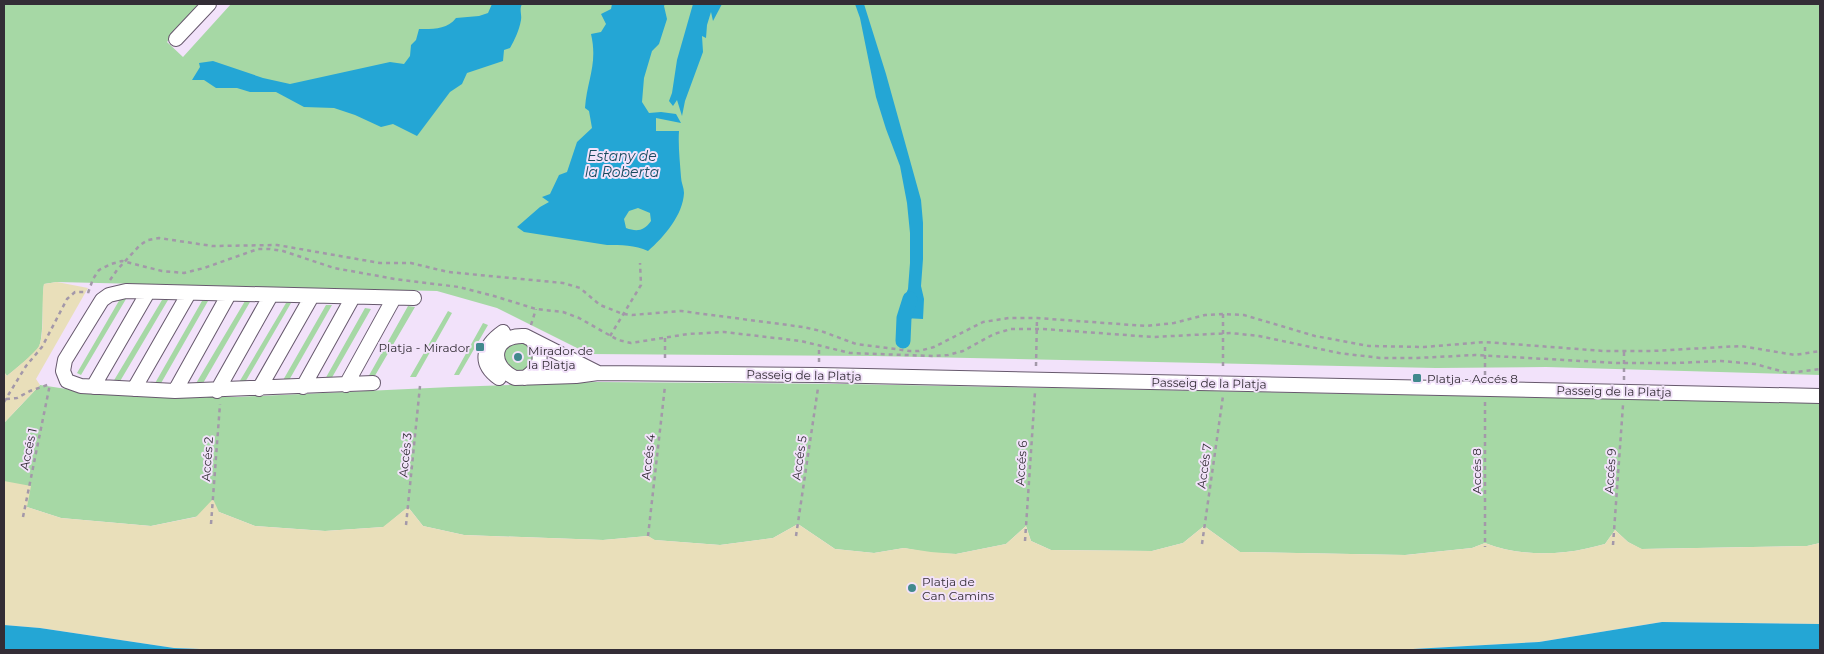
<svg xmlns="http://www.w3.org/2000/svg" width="1824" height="654" font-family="Montserrat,sans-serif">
<rect width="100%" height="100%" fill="#f2e2fa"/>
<path fill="#a6d8a5" d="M4,4H201L167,42L183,57L231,4H1820V375L1546,367L1436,368L874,356L589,354L497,308L437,291L57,282L44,284C42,299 44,336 39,347C35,354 14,370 7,376L4,372Z
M120,299H126L81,375L77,373Z
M162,300H168L119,383L113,382Z
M202,301H208L160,385H154Z
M245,301L250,302L202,385H195Z
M286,303H291L244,384H238Z
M326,305H332L288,382H282Z
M408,306L415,307L373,379H367Z
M365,308L371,309L330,381H324Z
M448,311L452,313L416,377H410Z
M483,323L488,325L459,375H454Z
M509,342H529L536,360L522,374L504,366V347Z
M596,382L845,384L1820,403V543L1807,546L1641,549L1628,542L1615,530L1605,544C1592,547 1579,551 1566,552C1539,555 1510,553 1485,543L1472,548L1405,555L1240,552L1204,526L1183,543L1152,551L1051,550L1031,541L1026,526L1006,544L956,554L931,553L904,548L874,553L835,549L798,524L773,538L720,545L654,540L648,536L603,540L464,535L423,526L408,507L384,527L325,531L255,526L219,512L151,526L61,518L27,507L4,481V423L40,385L80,391L171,397H237L451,387Z"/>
<path fill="#e9dfba" d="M57,282L88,288L36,379L40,385L4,423V372L7,376C14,370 35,353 39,346C45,335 41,299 44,284Z
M4,481L31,486L27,507L61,518L151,526L196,517L213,499L219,512L255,526L325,531L383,527L408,507L423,526L464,535L603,540L648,536L655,540L720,545L773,538L798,524L835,549L874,553L904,548L931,552L956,554L1006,544L1026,526L1031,541L1051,550L1152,551L1183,543L1204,526L1240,552L1406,555L1472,548L1485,543C1510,553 1539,555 1566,552C1579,551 1592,547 1605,544L1615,530L1628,542L1642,549L1807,546L1820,543V624L1662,622L1539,642L1395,650H225L174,648L40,628L4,625Z"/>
<path fill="#24a6d5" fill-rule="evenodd" d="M492,4H522C519,10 522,14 521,20C519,31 515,39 510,48L504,50L503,61L467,73L462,84L450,92L417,136L393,124L381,127L355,115L334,108L304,107L276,92H250L237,88H216L204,80H192L200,67L199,63L213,61L263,78L290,84L390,62L404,64L410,56L411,45L416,40L419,29C432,29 447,30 456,18L479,16L488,13Z
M612,4H665L664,6L667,19L659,44L652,51L644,78L642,102L649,113L661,112L676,114L681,123L656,118V131H679C678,146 680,162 681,177C681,182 684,188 684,193C683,215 664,237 648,251C635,245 621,245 607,245L524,232L517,227L540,207L549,202L542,197L550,194L559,175L567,172L577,142L592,128L589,111L585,108C587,80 598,64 591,34L601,32L606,24L601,14L611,9ZM638,208L650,213L651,221C644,231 637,232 626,228L624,219L629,211Z
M693,4H722L713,21L711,12L707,25L706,38L702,36L703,52L685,101L682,116L677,100L673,106L669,101L672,93L677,60Z
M855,4H864L886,74L921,200L923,223V259L921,286L924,299L923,319L904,318L902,304L908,289L910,263V233L907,203L900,166L886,129L876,97L860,18Z
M1662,622L1820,624V650H1395L1539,642Z
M4,625L40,628L174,648L225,650H4Z"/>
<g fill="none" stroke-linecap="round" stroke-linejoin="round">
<path stroke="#24a6d5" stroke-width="15" d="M903,341L904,318L910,299"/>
<defs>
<path id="minor" d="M176,39L209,4
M598,373L525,336C493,334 487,365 515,378L576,376L598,373L819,375L1820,396
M499,378C478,363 483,346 503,332
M525,378C542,366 544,356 532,340
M373,383L175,391L81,386L67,381L63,371L65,360L102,300L109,295L126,291L414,298
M346,385L394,298
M93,387L148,292
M303,387L353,297
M134,389L189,293
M259,389L312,296
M175,391L229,294
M217,391L271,295"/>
</defs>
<use href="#minor" stroke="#67596d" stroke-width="16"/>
<path stroke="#a398a9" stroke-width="2.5" stroke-dasharray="4 4" stroke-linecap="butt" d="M110,280L117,270L140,245L148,240L159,238L212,246L277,245L380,263H411L448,272L563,283L580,288L600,305L623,314L632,315L681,311L803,327L821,331L856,344L910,351H919L934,347L983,322L1009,318H1037L1146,326L1174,323L1205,315L1223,314L1244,315L1315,336L1369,346L1424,347L1485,342L1604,351H1652L1741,346L1795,355L1820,351
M88,293L93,279L99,270L111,264L122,261L162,271L184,273L204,268L258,249H270L283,251L334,268L395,279L459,287L494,296L536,309L563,312L579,318L618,340L631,343L688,334L724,332L801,341L850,353L933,356L948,355L963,351L994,334L1011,329H1043L1153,337L1231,333L1259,336L1339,353L1380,358H1417L1475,355L1618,363H1676L1721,361L1755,364L1788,373L1820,369
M1223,314V370
M531,325L536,309
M665,338V359
M819,362V346
M1036,366L1037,318
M1485,375V343
M1624,380V351
M6,399L17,398L30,391L50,384
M4,402L26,366L42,347L67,299L75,292H88
M1485,402V547
M23,517L50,384
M211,524L220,404
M406,525L420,386
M648,536L665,386
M796,536L818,388
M1025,541L1035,392
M1202,544L1223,396
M1613,545L1623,405"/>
<use href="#minor" stroke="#fff" stroke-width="14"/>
<path stroke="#a398a9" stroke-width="2.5" stroke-dasharray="4 4" stroke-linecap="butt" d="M610,336L641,285L640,263"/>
</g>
<g fill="#41898d" stroke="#f2e2fa" stroke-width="2">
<rect x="475" y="342" width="10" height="10" rx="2.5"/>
<circle cx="518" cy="357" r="5"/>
<rect x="1412" y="373" width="10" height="10" rx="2.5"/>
<circle cx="912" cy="588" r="5"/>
</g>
<g text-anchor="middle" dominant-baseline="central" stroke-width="4" stroke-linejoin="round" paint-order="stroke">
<g font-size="12" fill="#332d36" stroke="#f2e2fa" text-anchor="start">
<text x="470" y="347" text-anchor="end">Platja - Mirador</text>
<text x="528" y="350">Mirador de<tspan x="528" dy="14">la Platja</tspan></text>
<text x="1427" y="378">Platja - Accés 8</text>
<text x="922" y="581">Platja de<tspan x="922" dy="14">Can Camins</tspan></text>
</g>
<g font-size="12" fill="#332d36" stroke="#f2e2fa">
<text transform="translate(804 375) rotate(1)">Passeig de la Platja</text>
<text transform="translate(1209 383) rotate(1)">Passeig de la Platja</text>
<text transform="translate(1614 391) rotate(1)">Passeig de la Platja</text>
<text transform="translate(28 449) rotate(-78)">Accés 1</text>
<text transform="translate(405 455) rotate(-84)">Accés 3</text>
<text transform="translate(648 457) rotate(-83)">Accés 4</text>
<text transform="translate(799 458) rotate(-82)">Accés 5</text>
<text transform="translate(207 459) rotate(-86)">Accés 2</text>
<text transform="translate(1021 463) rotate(-86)">Accés 6</text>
<text transform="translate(1204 466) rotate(-82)">Accés 7</text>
<text transform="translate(1476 471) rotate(-90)">Accés 8</text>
<text transform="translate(1610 471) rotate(-86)">Accés 9</text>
</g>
<g font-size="14" font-style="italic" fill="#184a5e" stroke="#f2e2fa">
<text x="622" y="156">Estany de<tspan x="622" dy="16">la Roberta</tspan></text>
</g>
</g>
<rect width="1824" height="654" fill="none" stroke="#332d36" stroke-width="10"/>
</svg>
